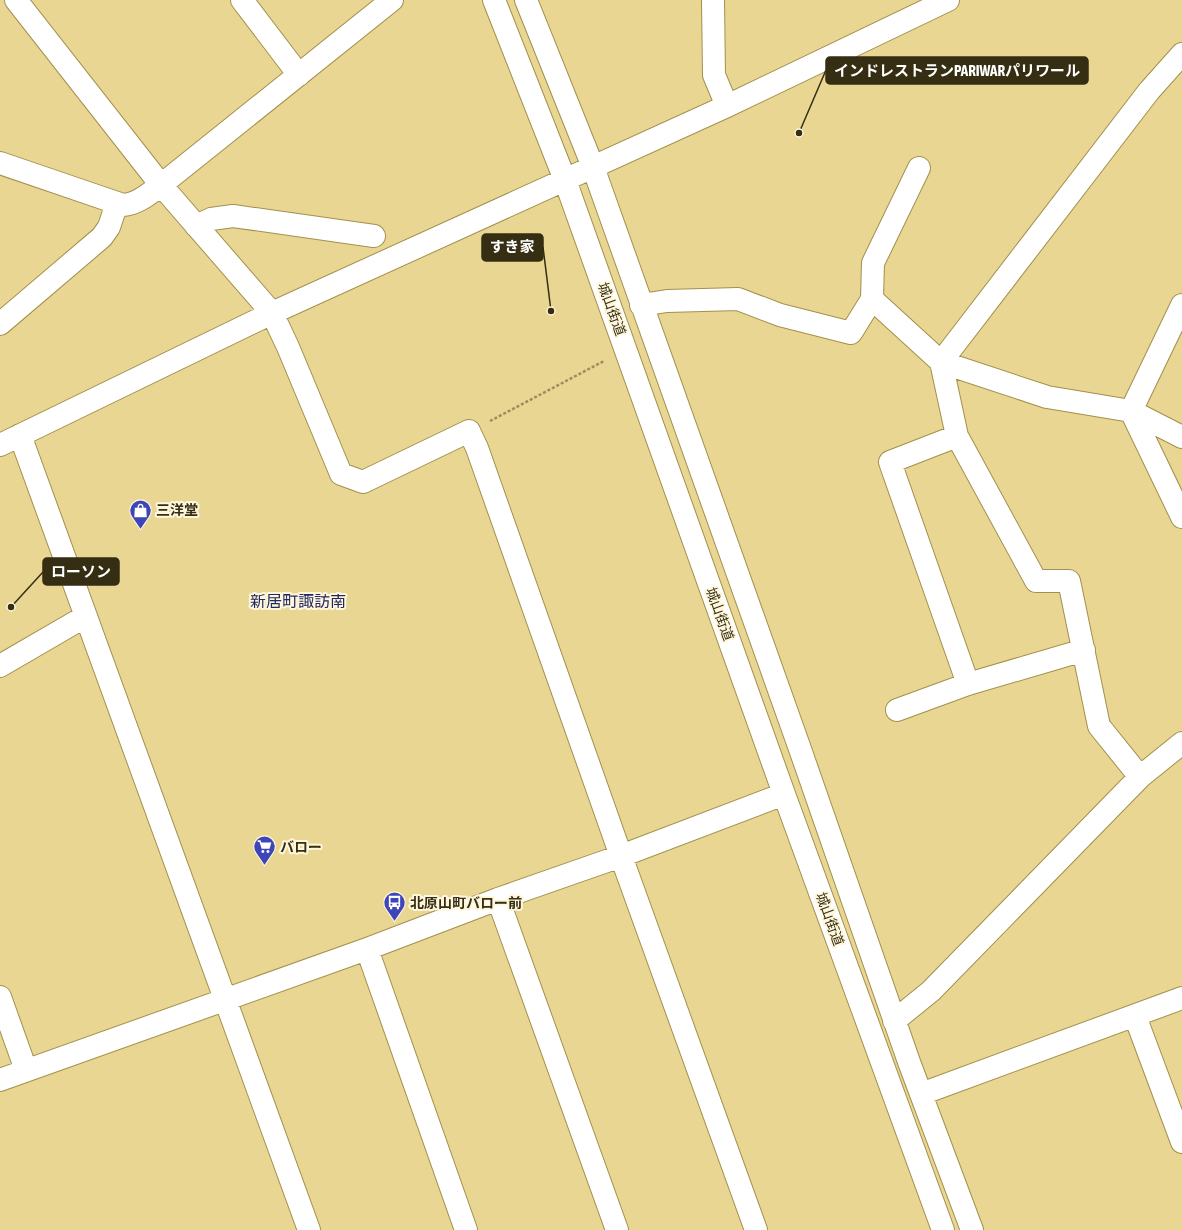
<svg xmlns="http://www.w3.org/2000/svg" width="1182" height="1230" font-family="'Asap Condensed','Noto Sans JP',sans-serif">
<rect width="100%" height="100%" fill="#e9d692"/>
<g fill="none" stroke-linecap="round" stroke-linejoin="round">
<defs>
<path id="minor" d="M16,0L161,185L392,0
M242,0L299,75
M494,0L565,180L784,794L943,1230
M526,0L593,167L800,749L909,1062L972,1230
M713,0L714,75L727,106
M0,163L123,205C138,204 150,193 161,185L272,313L288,347L341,474L363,482L469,431L477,448L621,856L756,1230
M196,226L211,219L233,216L374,236
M872,299L873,263L919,168
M641,305L667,301L738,299L780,315L851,333L872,299L941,362L1047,397L1131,411L1182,437
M0,324L102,237L109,227L117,203
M1131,411L1182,517
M1131,411L1182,305
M20,435L309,1230
M957,436L890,462L968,684
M0,445L272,313L727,106L948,0
M0,666L86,616
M897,710L968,684L1084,650
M1140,777L1099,726L1069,581H1036L957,436L941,362L1149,91L1182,54
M498,899L617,1230
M367,949L466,1230
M0,997L26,1070
M1135,1016L1182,1142
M894,1021L931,991L1140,777L1182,743
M0,1080L367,949L498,899L621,856L784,794
M921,1094L1182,998"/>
</defs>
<use href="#minor" stroke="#a2904d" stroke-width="24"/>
<path stroke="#9c8e5b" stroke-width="2.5" stroke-dasharray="3 2" stroke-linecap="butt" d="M490,421L604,361"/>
<use href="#minor" stroke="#fff" stroke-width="22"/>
</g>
<defs>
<symbol id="shop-pin" viewBox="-11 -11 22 30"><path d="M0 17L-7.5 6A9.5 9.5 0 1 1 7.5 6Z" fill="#3e45b9" stroke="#fff7dd"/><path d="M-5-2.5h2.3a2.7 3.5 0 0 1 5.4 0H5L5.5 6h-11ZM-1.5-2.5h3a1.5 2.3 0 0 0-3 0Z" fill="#fff"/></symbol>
<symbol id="supermarket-pin" viewBox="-11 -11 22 30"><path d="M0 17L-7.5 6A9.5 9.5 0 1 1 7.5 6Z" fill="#3e45b9" stroke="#fff7dd"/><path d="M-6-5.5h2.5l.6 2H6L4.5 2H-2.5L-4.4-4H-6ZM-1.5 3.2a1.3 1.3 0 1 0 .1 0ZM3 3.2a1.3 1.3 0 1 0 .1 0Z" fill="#fff"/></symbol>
<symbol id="bus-pin" viewBox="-11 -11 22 30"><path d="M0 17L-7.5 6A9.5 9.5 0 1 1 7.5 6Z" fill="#3e45b9" stroke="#fff7dd"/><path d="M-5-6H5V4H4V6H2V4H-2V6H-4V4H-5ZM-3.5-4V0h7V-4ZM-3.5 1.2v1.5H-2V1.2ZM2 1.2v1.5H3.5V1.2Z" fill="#fff"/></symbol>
</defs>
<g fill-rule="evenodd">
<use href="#shop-pin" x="128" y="498" width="25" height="34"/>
<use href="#supermarket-pin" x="252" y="834" width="25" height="34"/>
<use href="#bus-pin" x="382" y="890" width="25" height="34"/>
</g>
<g text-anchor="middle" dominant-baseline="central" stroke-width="4" stroke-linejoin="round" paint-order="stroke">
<g font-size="14" fill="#352e12" stroke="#fff7dd">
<text transform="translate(612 309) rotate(70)">城山街道</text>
<text transform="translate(720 614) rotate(70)">城山街道</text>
<text transform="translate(830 919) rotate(70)">城山街道</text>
</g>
<g font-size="14" font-weight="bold" fill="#352e12" stroke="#fff7dd" text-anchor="start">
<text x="156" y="510">三洋堂</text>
<text x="280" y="847">バロー</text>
<text x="410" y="903">北原山町バロー前</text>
</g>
<g font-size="16" fill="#222861" stroke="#fff7dd">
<text x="298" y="601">新居町諏訪南</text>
</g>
</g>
<path fill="none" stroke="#352e12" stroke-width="1.5" d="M799 133L826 70M551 311L543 247M11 607L43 572"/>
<g fill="#352e12" stroke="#fff7dd" stroke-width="1.5">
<circle cx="799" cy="133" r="4"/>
<circle cx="551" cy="311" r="4"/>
<circle cx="11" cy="607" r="4"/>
</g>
<g fill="#352e12" stroke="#352e12" stroke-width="1.5">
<rect x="826" y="57" width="262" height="27" rx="4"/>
<rect x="482" y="234" width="61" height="27" rx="4"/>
<rect x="43" y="558" width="76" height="27" rx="4"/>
</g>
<g font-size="15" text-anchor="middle" font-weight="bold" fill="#fff">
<text x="957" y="76">インドレストランPARIWARパリワール</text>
<text x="512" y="252">すき家</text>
<text x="81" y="577">ローソン</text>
</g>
</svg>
